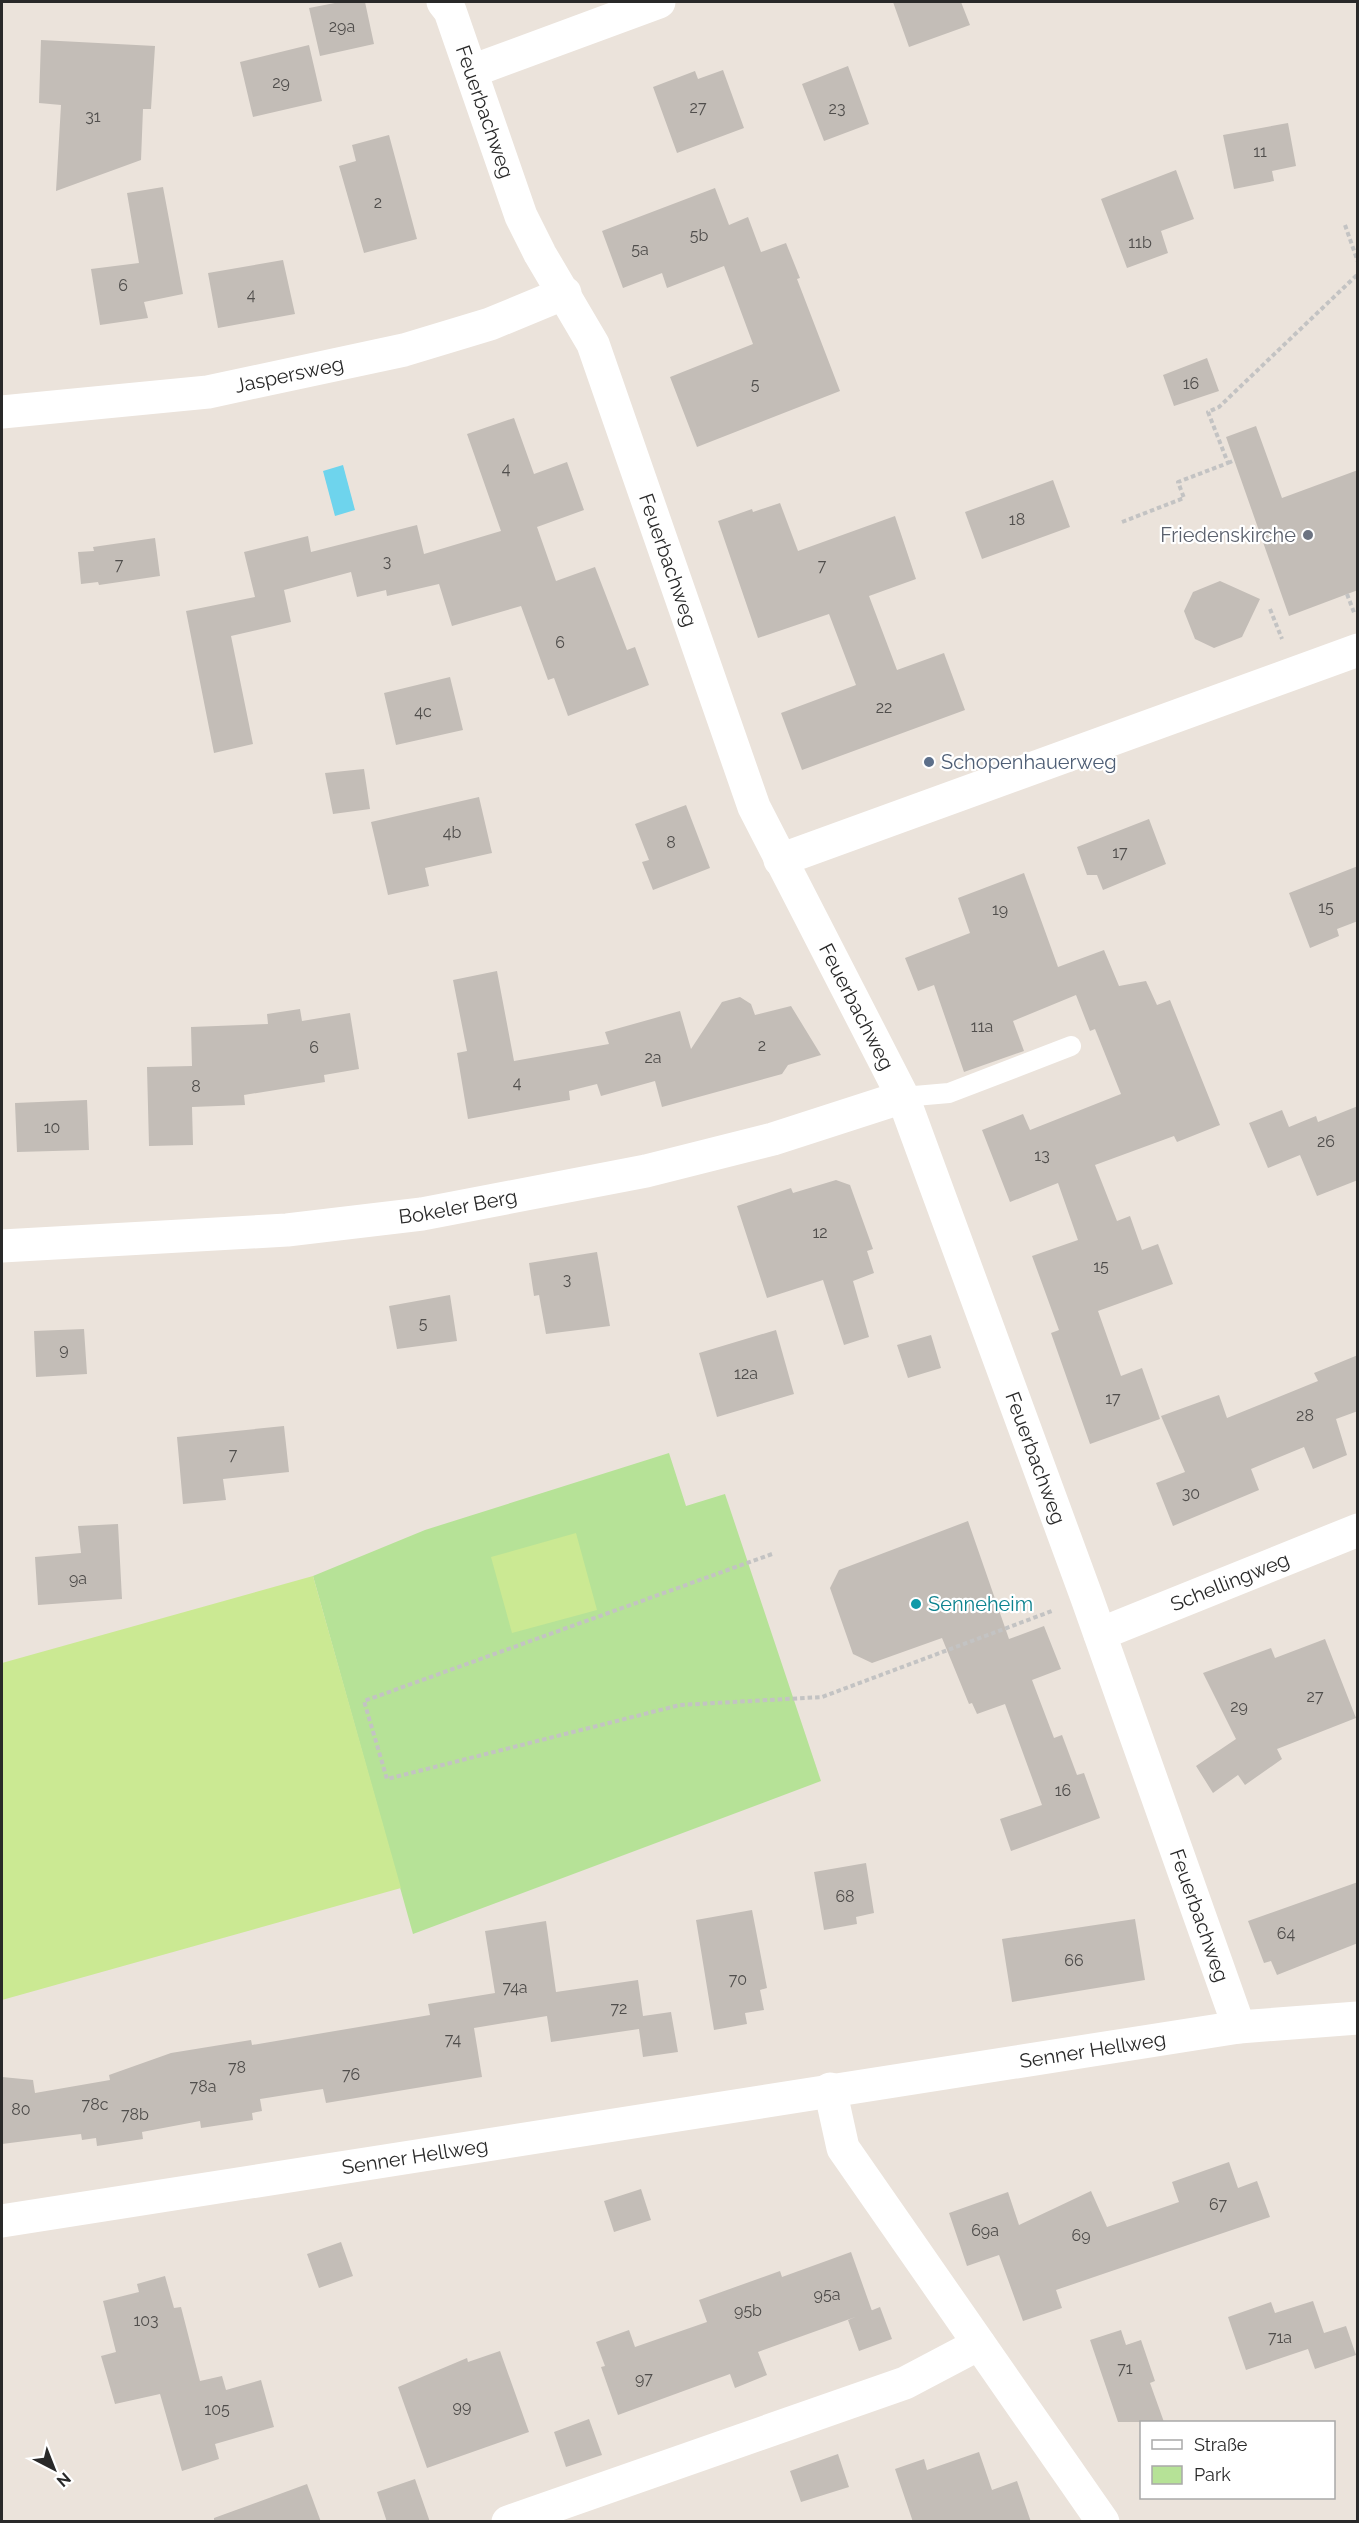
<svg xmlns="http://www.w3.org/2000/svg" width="1359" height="2523" font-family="Raleway,sans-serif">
<rect width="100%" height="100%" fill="#ebe3db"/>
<path fill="#b6e297" d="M669,1453L686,1506L725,1494L821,1781L413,1934L313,1576L425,1530Z"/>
<path fill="#cbe993" d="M576,1533L597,1610L512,1633L491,1557Z
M313,1576L401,1888L2,2000V1663Z"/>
<path fill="#6ed4ed" d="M343,465L355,510L335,516L323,471Z"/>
<path fill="#c3bdb7" d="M340,2H365L374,44L320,56L309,8Z
M893,2H961L970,25L909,47Z
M41,40L155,46L151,109H143L141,160L56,191L61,105L39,103Z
M309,45L322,101L253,117L240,62Z
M848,66L869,124L824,141L802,84Z
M723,70L744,128L677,153L653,87L695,71L698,79Z
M1288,123L1296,166L1272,171L1274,181L1234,189L1223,135Z
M389,135L417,239L364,253L339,166L356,161L352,145Z
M1176,170L1194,219L1161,231L1168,253L1127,268L1101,199Z
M163,187L183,294L144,302L148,318L100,325L91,269L139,263L127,193Z
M715,188L729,225L748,217L761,252L786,243L800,278L797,279L840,391L697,447L670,377L753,344L724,266L667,288L662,273L623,288L602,231Z
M283,260L295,314L218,328L208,273Z
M1207,358L1219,391L1174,406L1163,375Z
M514,418L534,474L567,462L584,510L537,527L556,581L595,567L627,650L635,647L649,685L568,716L554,678L548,680L521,606L452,626L439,584L387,596L386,590L357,597L351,572L284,590L291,622L231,636L253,744L214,753L186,611L255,597L244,552L308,536L311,552L417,525L424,554L501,531L467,434Z
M1256,426L1282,498L1358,470V590L1289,616L1226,437Z
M1053,480L1070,527L982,559L965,512Z
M780,503L798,551L895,516L916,579L869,596L897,670L944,653L965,710L802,770L781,713L856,685L829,614L758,638L718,521L752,509L753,512Z
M155,538L160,576L99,585L98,582L81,584L78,552L94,551L93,547Z
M1220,581L1260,599L1242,637L1214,648L1195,639L1184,611L1193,592Z
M450,677L463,730L396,745L384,693Z
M364,769L370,809L333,814L325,773Z
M479,797L492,853L425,868L429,886L388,895L371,822Z
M686,805L710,868L653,890L642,862L649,860L635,824Z
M1149,819L1166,864L1103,890L1097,875H1087L1077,847Z
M1358,866V921L1337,929L1339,936L1310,948L1289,893Z
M1024,873L1058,967L1104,950L1119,986L1146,981L1157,1005L1170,1000L1220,1125L1177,1142L1174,1136L1095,1165L1117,1221L1130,1216L1142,1250L1158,1244L1173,1284L1098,1311L1121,1376L1142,1368L1160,1419L1090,1444L1051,1333L1059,1330L1032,1256L1078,1240L1058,1183L1010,1202L982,1130L1023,1114L1030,1130L1121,1094L1095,1029L1090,1031L1076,995L1013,1021L1024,1051L964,1072L934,985L918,991L905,958L970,933L958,898Z
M497,971L514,1061L609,1044L605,1032L680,1011L691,1049L722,1002L740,997L751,1004L755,1015L791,1006L821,1055L788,1065L782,1074L662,1107L655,1081L601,1096L597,1084L569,1091L570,1100L468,1119L457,1053L467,1051L453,980Z
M300,1009L302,1021L350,1013L359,1069L324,1075L325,1082L244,1095L245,1105L192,1107L193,1145L149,1146L147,1067L192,1066L191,1027L268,1024L267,1014Z
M87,1100L89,1150L17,1152L15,1103Z
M1358,1106V1180L1317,1196L1300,1155L1268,1168L1249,1123L1282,1110L1289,1127L1316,1116L1318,1122Z
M836,1180L850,1185L873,1249L867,1251L874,1273L853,1281L869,1337L844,1345L823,1280L767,1298L737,1206L791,1188L793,1193Z
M597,1252L610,1326L546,1334L539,1295L534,1296L529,1263Z
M450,1295L457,1341L397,1349L389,1306Z
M84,1329L87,1374L36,1377L34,1331Z
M776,1330L794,1394L717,1417L699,1353Z
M931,1335L941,1368L908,1378L897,1345Z
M1358,1355V1411L1336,1419L1347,1455L1313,1469L1304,1447L1251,1469L1259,1490L1173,1526L1156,1483L1185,1472L1161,1416L1219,1395L1227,1418L1318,1381L1314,1373Z
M284,1426L289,1472L223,1479L226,1500L183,1504L177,1437Z
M968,1521L1009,1639L1044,1626L1061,1669L1032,1680L1054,1738L1062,1735L1077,1775L1084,1773L1100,1818L1011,1851L1000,1819L1042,1805L1005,1704L977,1714L972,1703L969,1704L942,1638L872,1663L853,1654L830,1588L839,1570Z
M118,1524L122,1599L38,1605L35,1557L81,1553L78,1526Z
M1325,1639L1356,1718L1277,1749L1282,1759L1245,1785L1238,1775L1213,1793L1196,1766L1236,1739L1203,1673L1271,1648L1275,1658Z
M866,1863L874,1913L856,1917L857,1924L824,1930L814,1872Z
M1358,1882V1943L1277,1975L1271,1961L1264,1963L1248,1921Z
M752,1910L767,1988L760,1990L764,2010L745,2013L747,2024L714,2030L696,1920Z
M1135,1919L1145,1980L1012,2002L1002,1939Z
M546,1921L556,1992L638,1980L643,2016L671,2012L678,2052L643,2057L639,2029L551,2042L547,2016L474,2028L482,2077L326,2103L323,2089L260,2099L262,2111L252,2113L253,2120L201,2128L200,2121L142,2132L143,2139L97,2146L96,2138L82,2140L81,2134L2,2144V2077L33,2080L35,2093L110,2080L109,2075L171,2053L251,2040L252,2045L430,2015L428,2004L495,1993L485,1931Z
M1229,2162L1238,2188L1257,2181L1270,2217L1056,2290L1062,2308L1023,2321L999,2255L967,2266L949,2213L1008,2192L1019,2225L1091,2191L1107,2227L1179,2202L1172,2182Z
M641,2189L651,2220L614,2232L604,2201Z
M341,2242L353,2276L319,2288L307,2254Z
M851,2252L872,2311L758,2352L767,2375L735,2388L730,2374L618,2415L601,2367L605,2366L596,2342L629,2330L635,2347L707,2322L699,2300L780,2271L782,2277Z
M165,2276L174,2308L181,2307L200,2381L222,2376L226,2390L261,2380L274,2427L215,2444L219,2459L182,2471L160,2394L115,2404L101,2356L116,2352L103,2301L139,2292L137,2284Z
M1313,2301L1324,2333L1346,2326L1356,2355L1315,2369L1308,2349L1246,2370L1228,2317L1271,2302L1275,2313Z
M880,2307L892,2339L859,2351L848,2320Z
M1121,2330L1126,2345L1141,2340L1155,2381L1150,2383L1164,2422H1118L1090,2340Z
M500,2351L529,2432L427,2468L398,2387L467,2358L468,2362Z
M589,2419L602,2455L566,2467L554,2432Z
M979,2452L992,2490L1017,2481L1031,2522H913L895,2469L924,2459L927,2470Z
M838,2454L849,2487L801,2502L790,2471Z
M415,2479L430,2522H387L377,2492Z
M307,2484L321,2522H214V2518Z"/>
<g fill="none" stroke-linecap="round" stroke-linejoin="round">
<path stroke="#c3c3c3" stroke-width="4" stroke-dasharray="4.5 3" stroke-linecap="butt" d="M1345,225L1358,262
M1228,463L1235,460
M1122,522L1184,498L1178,482L1228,463L1208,412L1219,407L1358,274
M1347,594L1355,615
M1270,609L1282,639
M772,1554L364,1701L387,1779L680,1705L822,1697L1052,1611"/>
<path stroke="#fff" stroke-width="20" d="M903,1097L949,1093L1071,1046"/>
<g stroke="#fff" stroke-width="33">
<path id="s1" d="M443,2L450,11L521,216L540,254L593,344L754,807L903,1097L1087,1598L1239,2027"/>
<path d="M472,71L659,2"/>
<path id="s2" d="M2,412L208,392L404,350L490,324L565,293"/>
<path d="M780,860L1358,650"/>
<path id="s3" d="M2,1246L287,1230L422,1214L646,1171L773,1139L903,1097"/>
<path id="s4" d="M1100,1634L1358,1530"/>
<path d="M830,2089L843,2148L1103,2522"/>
<path id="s5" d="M2,2221L1239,2027L1358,2018"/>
<path d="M508,2522L905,2383L979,2344"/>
</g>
</g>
<circle fill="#6b7280" stroke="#fff" stroke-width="2" cx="1308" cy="535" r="6"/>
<circle fill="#5c6f8a" stroke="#fff" stroke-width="2" cx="929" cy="762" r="6"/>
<circle fill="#0f9aa8" stroke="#fff" stroke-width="2" cx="916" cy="1604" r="6"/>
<g text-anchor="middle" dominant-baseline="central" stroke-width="4.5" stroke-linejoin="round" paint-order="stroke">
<g font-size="16" fill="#504e4c">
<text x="342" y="26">29a</text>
<text x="281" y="82">29</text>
<text x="698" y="107">27</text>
<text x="837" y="108">23</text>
<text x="93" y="116">31</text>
<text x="1260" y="151">11</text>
<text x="378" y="202">2</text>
<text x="699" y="235">5b</text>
<text x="1140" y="242">11b</text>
<text x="640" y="249">5a</text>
<text x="123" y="285">6</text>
<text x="251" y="294">4</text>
<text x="1191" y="383">16</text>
<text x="755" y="384">5</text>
<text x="506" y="468">4</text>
<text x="1017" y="519">18</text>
<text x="387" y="561">3</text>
<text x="119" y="564">7</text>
<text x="822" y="565">7</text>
<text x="560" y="642">6</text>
<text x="884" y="707">22</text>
<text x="423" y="711">4c</text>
<text x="452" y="832">4b</text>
<text x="671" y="842">8</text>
<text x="1120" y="852">17</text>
<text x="1326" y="907">15</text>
<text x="1000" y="909">19</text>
<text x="982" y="1026">11a</text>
<text x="762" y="1045">2</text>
<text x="314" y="1047">6</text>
<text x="653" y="1057">2a</text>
<text x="517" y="1082">4</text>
<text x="196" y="1086">8</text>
<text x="52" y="1127">10</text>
<text x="1326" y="1141">26</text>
<text x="1042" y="1155">13</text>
<text x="820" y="1232">12</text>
<text x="1101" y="1266">15</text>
<text x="567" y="1279">3</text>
<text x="423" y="1323">5</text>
<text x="64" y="1349">9</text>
<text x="746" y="1373">12a</text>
<text x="1113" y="1398">17</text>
<text x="1305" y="1415">28</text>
<text x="233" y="1454">7</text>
<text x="1191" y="1493">30</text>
<text x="78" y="1578">9a</text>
<text x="1315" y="1696">27</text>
<text x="1239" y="1706">29</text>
<text x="1063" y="1790">16</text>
<text x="845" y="1896">68</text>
<text x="1286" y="1933">64</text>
<text x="1074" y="1960">66</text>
<text x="738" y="1979">70</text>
<text x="515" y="1987">74a</text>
<text x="619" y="2008">72</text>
<text x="453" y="2039">74</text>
<text x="237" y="2067">78</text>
<text x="351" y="2074">76</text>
<text x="203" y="2086">78a</text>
<text x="95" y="2104">78c</text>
<text x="21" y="2109">80</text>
<text x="135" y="2114">78b</text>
<text x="1218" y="2204">67</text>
<text x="985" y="2230">69a</text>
<text x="1081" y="2235">69</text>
<text x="827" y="2294">95a</text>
<text x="748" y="2310">95b</text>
<text x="146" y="2320">103</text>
<text x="1280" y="2337">71a</text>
<text x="1125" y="2368">71</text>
<text x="644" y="2378">97</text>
<text x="462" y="2406">99</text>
<text x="217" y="2409">105</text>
</g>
<g font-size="20" fill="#292929" stroke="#fff">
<text stroke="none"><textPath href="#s1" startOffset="118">Feuerbachweg</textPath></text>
<text stroke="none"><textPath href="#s2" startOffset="290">Jaspersweg</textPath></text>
<text stroke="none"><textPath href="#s1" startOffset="604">Feuerbachweg</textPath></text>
<text stroke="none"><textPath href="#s1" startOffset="1090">Feuerbachweg</textPath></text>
<text stroke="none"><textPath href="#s3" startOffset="458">Bokeler Berg</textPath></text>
<text stroke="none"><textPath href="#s1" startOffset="1576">Feuerbachweg</textPath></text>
<text stroke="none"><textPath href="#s4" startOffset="140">Schellingweg</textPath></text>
<text stroke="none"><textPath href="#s1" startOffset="2062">Feuerbachweg</textPath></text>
<text stroke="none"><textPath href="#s5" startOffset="1104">Senner Hellweg</textPath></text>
<text stroke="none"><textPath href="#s5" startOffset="418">Senner Hellweg</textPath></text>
</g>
<g font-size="20" fill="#5b616d" stroke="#fff" text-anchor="end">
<text x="1296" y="535">Friedenskirche</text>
</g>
<g font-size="20" fill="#4e5e75" stroke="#fff" text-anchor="start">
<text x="941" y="762">Schopenhauerweg</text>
</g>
<g font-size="20" fill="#0d838f" stroke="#fff" text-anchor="start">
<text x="928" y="1604">Senneheim</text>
</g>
</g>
<rect width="1359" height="2523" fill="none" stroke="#292929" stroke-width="6"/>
<rect x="1140" y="2421" width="195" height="78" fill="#ffffff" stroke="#a9a9a9" stroke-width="1.5"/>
<rect x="1152" y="2440" width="30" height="9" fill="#ffffff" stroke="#a9a9a9" stroke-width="1.5"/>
<text x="1194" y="2451" font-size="18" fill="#292929">Straße</text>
<rect x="1152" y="2466" width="30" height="18" fill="#b6e297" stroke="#a9a9a9" stroke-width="1.5"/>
<text x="1194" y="2481" font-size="18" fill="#292929">Park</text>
<g transform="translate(54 2469) rotate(138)" stroke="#ffffff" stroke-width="4.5" paint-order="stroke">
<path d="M0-4.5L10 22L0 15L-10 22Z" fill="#292929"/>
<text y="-9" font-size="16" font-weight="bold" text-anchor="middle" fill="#292929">N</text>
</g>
</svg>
